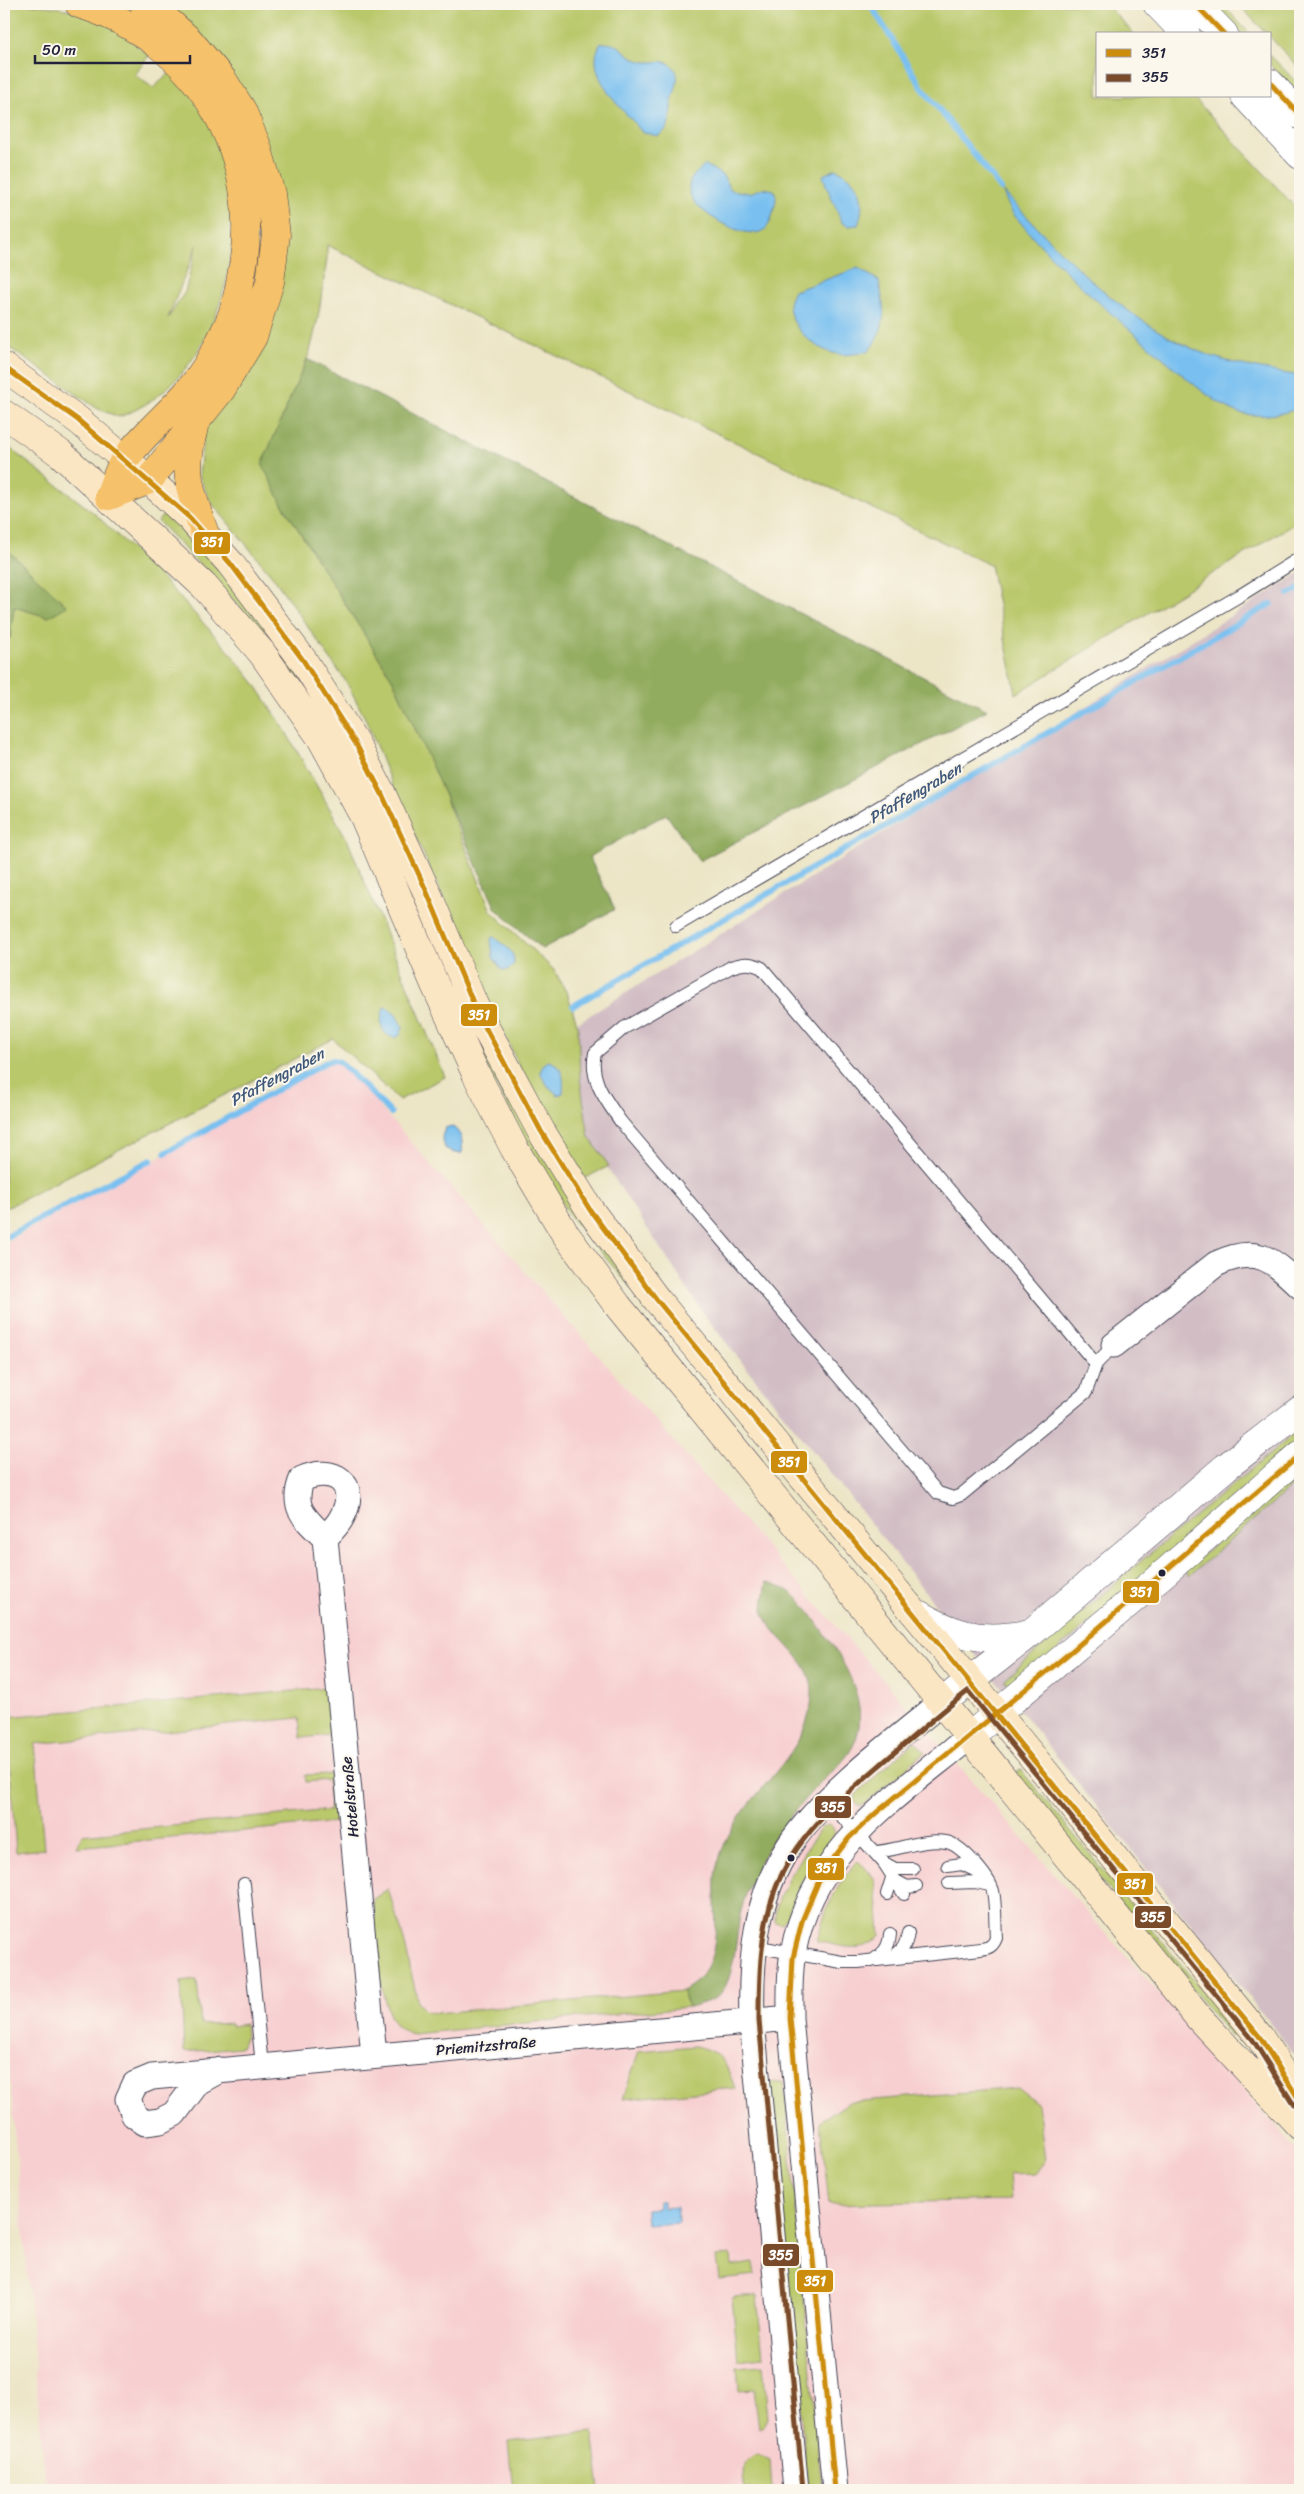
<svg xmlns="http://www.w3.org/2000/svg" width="1304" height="2494" font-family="Sriracha,sans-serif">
<rect width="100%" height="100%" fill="#fbf7ec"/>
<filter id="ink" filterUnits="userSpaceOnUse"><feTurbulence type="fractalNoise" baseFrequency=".02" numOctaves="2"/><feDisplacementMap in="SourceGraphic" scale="10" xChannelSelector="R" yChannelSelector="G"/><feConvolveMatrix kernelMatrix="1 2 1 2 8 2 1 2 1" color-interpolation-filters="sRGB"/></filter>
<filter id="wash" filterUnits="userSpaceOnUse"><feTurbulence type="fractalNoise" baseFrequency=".0096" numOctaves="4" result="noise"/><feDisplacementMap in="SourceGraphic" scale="20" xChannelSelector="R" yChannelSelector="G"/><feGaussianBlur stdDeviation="1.12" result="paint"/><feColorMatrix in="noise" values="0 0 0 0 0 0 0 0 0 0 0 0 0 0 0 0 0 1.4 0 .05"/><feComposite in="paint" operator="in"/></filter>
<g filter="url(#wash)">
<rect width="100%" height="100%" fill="#ece5c6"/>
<path fill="#f7cfd0" d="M338,1059L1300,2154V2490H46L4,2011V1243Z"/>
<path fill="#d2bdc5" d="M1300,573V2061L705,1316L531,1052Z"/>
<path fill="#b9c86b" stroke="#6e7553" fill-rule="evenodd" d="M4,4C45,4 75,7 112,27C125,34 137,46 149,55L135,75L153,88L170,73H176C187,89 210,117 216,133C222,152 232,185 234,204C235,213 233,224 233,234C228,309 194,390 119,417L98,409L4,344ZM197,245L185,292L168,318Z
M181,4H1106L1134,34H1098V96H1192L1300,212V520L1016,694L990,565L327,245V259L318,318L310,351L288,406L281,502L393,680L430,759L491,911L554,970L568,995L578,1027L580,1079L589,1137L609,1166L585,1178L523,1075L387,773L366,720L347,683L273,577L210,501L199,475L204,430L240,371L278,203L173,12Z
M1212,4H1222L1250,34H1241Z
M1238,4H1300V69L1270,37V34H1267Z
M1270,55L1300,86V95L1270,65Z
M4,444L94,513L161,577L228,650L255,684L282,725L347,839L445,1077L399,1100L333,1039L4,1209V642L10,638L14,607L48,617L66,606L4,547Z
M168,510L262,621L334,727L635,1292L568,1214L524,1137L490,1073L453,995L379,820L330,730L292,672L257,625L158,521Z
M1300,1429V1440L1033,1671L1013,1683L1009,1684L1005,1681L1008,1676L1147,1556Z
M1300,1470V1479L1189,1576L1185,1570Z
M327,1688L331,1735L301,1738L299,1718L35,1744L44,1849L16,1852L6,1717Z
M915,1741L925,1752L864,1805L858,1806L854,1801L856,1794Z
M1020,1769L1232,2027L1234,2035L1231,2036L1013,1775Z
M334,1774L338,1822L77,1847L82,1835L330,1810L328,1780L306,1782L305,1775Z
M828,1825L833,1828L835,1833L800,1886L786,1919L781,1924L775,1922C773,1895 806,1849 821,1828Z
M858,1861C863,1866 871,1872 874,1879C877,1884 879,1925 880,1935C865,1956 838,1945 817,1941C824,1911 836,1884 858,1861Z
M388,1889L404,1940L418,2003L426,2011L436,2013L682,1991L689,2007L413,2034C407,2032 400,2030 396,2025C377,2004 376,1929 373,1899Z
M197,1980L201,2025L231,2023V2026L245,2024L246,2036L241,2047L184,2052L181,1982Z
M695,2046C724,2053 725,2062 735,2088L623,2099L639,2051Z
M784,2082L822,2490H808L769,2083Z
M1018,2088L1038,2104L1045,2161L1035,2173L1009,2174L1011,2200L829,2204L820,2122L849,2102Z
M731,2255L732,2266L753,2263L755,2275L719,2279L716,2257Z
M757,2295L763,2357L738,2360L732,2297Z
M763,2365L768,2418L764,2426L759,2428L754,2389L739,2390L737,2367Z
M593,2432L600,2490H514L509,2442Z
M757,2454L770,2460L772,2490H745C743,2474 739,2461 757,2454Z"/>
<path fill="#92ac5f" stroke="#5a674d" d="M307,359L987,710L699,861L666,814L589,857L615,909L542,949L496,909L393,680L281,502L262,464Z
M4,547L67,606L48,617L14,607L10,638L4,642Z
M767,1582C798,1589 808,1611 826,1636C850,1669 876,1719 846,1757C837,1769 824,1778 814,1789C791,1814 769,1841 755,1872C750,1884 744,1898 741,1911C736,1933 735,1979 720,1994C712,2002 699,2004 689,2007L682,1991C727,1966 713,1921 715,1879C715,1868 721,1853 725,1843C748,1789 812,1754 812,1691C812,1656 766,1636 763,1608C763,1600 766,1590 767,1582Z"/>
<path fill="#79c0f0" stroke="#4e7196" d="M601,43C625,43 621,53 638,60C648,65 658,59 668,63C684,71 675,89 672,101C670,110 671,120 667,128C665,131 661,134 658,136C654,135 647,134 643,132C639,130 636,124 632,120C614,102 584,69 601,43Z
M706,165L723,176L731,190L750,193L763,188L774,190C778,198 775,204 773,213C771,219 770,225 764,230C747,243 690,210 689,190C688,178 698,171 706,165Z
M836,169C860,180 867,199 858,225L848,226L841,222C836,205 827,191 823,175Z
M1001,189C1060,252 1119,318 1200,352C1232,365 1267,370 1300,376V407C1285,416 1249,418 1234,411C1207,398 1183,375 1161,356C1109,313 1058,268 1015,216C1009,209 1006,198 1001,189Z
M858,268L879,281C885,312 888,324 869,351C856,354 843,357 830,352C811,346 790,326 789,305C789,301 792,295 794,291Z
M494,937C502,946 515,948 514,964L508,970H502L493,957L491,938Z
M385,1006L396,1015L403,1028L400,1035L395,1038C379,1035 379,1018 385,1006Z
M549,1061C564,1066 564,1079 563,1093L558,1095L548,1086L540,1072L544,1064Z
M452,1126C462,1134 463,1141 462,1153H454L445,1148L442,1137L445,1128Z
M658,2201H663V2208L677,2207L678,2223L647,2225L646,2209L659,2208Z"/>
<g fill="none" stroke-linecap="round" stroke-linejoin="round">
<path stroke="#79c0f0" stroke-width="6" d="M870,4L921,86L1001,189
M1289,594L1298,589L1300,591
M573,1006L1271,604
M165,1153L328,1061L334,1060L340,1062L391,1113
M4,1238L151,1160"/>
</g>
</g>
<g filter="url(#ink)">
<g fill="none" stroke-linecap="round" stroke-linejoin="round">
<defs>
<path id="service" d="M676,926L1239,596L1300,558
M1096,1364L1086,1392L961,1495L953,1498L938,1493L621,1122C606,1100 589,1080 595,1053L624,1028L731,967C743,963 750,962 762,968L1096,1364L1114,1345
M828,1801L884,1863L904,1894
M884,1863L895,1869H913
M948,1866L962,1864L978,1872
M896,1881L907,1887L916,1886
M949,1883L975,1882L990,1885
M244,1884L262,2066
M887,1894L892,1878
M754,1946L842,1962H858L981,1949C989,1948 993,1946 996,1938C995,1923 996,1906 993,1891C989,1877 961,1844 946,1842C923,1838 897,1851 874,1852
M891,1958C902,1951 906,1946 908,1933
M872,1961C884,1953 889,1948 890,1934"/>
<path id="minor" d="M1114,1345L1216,1264C1256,1245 1271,1258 1300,1286
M325,1538C306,1519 290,1508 302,1479C333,1465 360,1483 342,1517C338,1525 331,1532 325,1538L374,2056
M220,2070L198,2082L174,2114L160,2121L145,2123L134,2115L128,2099L135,2084L152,2077L790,2018
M796,2490L752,2021C750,1961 755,1898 789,1846C823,1795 893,1742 941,1703
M835,2490L790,2018C790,1996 789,1974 793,1953C812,1849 894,1799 969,1737"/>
<path id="tertiary" d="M1157,4L1186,34
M1195,4L1224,34
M1270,83L1300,115
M1245,96L1300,155
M913,1611C953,1635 983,1644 1029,1633
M941,1703L1032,1632L1226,1467L1300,1410
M969,1737L1162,1575L1300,1455"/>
<path id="secondary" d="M4,367L78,420L149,480L190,518L230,563L303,660L356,744L382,794L426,890L477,1012L541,1131L590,1210L657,1300L1036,1761L1259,2036L1300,2101
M4,414L61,454L204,586L262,653L321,738L364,817L435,985L476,1074L514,1148L564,1232L618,1306L1199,2018L1300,2126"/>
<path id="motorway" d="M79,4C198,40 266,155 241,277C238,296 234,314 225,331C215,353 201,377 185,395C166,416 143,435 126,458C118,468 114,485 109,496
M194,427C182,475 190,490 205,534
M109,496L149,480L221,390L253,337L270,282L276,235L271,194L257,146L242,110L223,80L189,40L156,10L144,4"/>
</defs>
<use href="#service" stroke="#403f50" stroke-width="14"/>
<use href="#minor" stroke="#403f50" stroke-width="27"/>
<use href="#tertiary" stroke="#403f50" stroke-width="29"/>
<use href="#secondary" stroke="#403f50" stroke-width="29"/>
<use href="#motorway" stroke="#403f50" stroke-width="29"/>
<use href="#service" stroke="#fff" stroke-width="12"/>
<use href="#minor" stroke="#fff" stroke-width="25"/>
<use href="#tertiary" stroke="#fff" stroke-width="28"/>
<use href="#secondary" stroke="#fbe6c4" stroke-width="28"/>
<use href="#motorway" stroke="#f5c16b" stroke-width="28"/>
<defs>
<path id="bus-1" d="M1195,4L1224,34
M1270,83L1300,115
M4,367L78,420L190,518L230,563L303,660L356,744L382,794L426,890L477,1012L541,1131L590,1210L657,1300L1259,2036L1300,2101
M835,2490L790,2018L793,1958L802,1921L817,1885L827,1867L849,1838L876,1813L1073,1650L1300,1455"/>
<path id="bus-2" d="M803,2489L759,2021C759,1976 760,1932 775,1890C795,1835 844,1796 887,1759C914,1736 940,1713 968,1691L1253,2040L1294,2105"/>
</defs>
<use href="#bus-1" stroke="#fbf7ec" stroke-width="9"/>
<use href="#bus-2" stroke="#fbf7ec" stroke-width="9"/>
<use href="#bus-1" stroke="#cc8c0c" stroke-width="5"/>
<use href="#bus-2" stroke="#7a4b2a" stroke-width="5"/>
</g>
</g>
<g fill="#22223b" stroke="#fbf7ec" stroke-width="2">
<circle cx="1162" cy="1573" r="4.5"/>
<circle cx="791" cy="1858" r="4.5"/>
</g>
<g text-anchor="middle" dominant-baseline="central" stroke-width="4" stroke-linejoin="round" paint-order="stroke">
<g font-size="15" fill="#22223b" stroke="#fbf7ec">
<text transform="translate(350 1797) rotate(-95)">Hotelstraße</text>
<text transform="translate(486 2046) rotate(-5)">Priemitzstraße</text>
</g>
<g font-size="16" font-style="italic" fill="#40597a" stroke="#fbf7ec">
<text transform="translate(915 793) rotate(-30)">Pfaffengraben</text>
<text transform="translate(277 1077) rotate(-28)">Pfaffengraben</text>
</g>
</g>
<g stroke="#fbf7ec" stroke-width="2">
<rect x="193" y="531" width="38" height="24" rx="5" fill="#cc8c0c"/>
<rect x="460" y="1003" width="38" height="24" rx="5" fill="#cc8c0c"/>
<rect x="770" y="1450" width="38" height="24" rx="5" fill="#cc8c0c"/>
<rect x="1122" y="1580" width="38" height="24" rx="5" fill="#cc8c0c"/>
<rect x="814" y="1795" width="38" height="24" rx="5" fill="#7a4b2a"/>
<rect x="807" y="1857" width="38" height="24" rx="5" fill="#cc8c0c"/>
<rect x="1116" y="1872" width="38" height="24" rx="5" fill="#cc8c0c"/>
<rect x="1134" y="1905" width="38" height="24" rx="5" fill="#7a4b2a"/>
<rect x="762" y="2243" width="38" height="24" rx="5" fill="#7a4b2a"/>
<rect x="796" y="2269" width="38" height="24" rx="5" fill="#cc8c0c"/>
</g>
<g font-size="14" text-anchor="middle" font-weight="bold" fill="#fff">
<text x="212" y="547">351</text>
<text x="479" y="1020">351</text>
<text x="789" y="1467">351</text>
<text x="1141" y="1597">351</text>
<text x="833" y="1812">355</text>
<text x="826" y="1873">351</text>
<text x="1135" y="1889">351</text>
<text x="1153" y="1922">355</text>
<text x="781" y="2260">355</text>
<text x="815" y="2286">351</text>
</g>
<rect width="1304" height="2494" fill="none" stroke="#fbf7ec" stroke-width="20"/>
<rect x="1096" y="32" width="175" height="65" fill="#fbf7ec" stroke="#a4a2a5"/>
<rect x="1106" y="49" width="25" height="8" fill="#cc8c0c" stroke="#a4a2a5"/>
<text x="1142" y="58" font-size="15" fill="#22223b">351</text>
<rect x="1106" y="74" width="25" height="8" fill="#7a4b2a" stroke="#a4a2a5"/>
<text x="1142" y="82" font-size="15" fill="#22223b">355</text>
<path d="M35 55v8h155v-8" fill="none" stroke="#22223b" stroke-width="2.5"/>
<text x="42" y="55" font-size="15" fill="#22223b" stroke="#fbf7ec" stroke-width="4" paint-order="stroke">50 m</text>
</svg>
